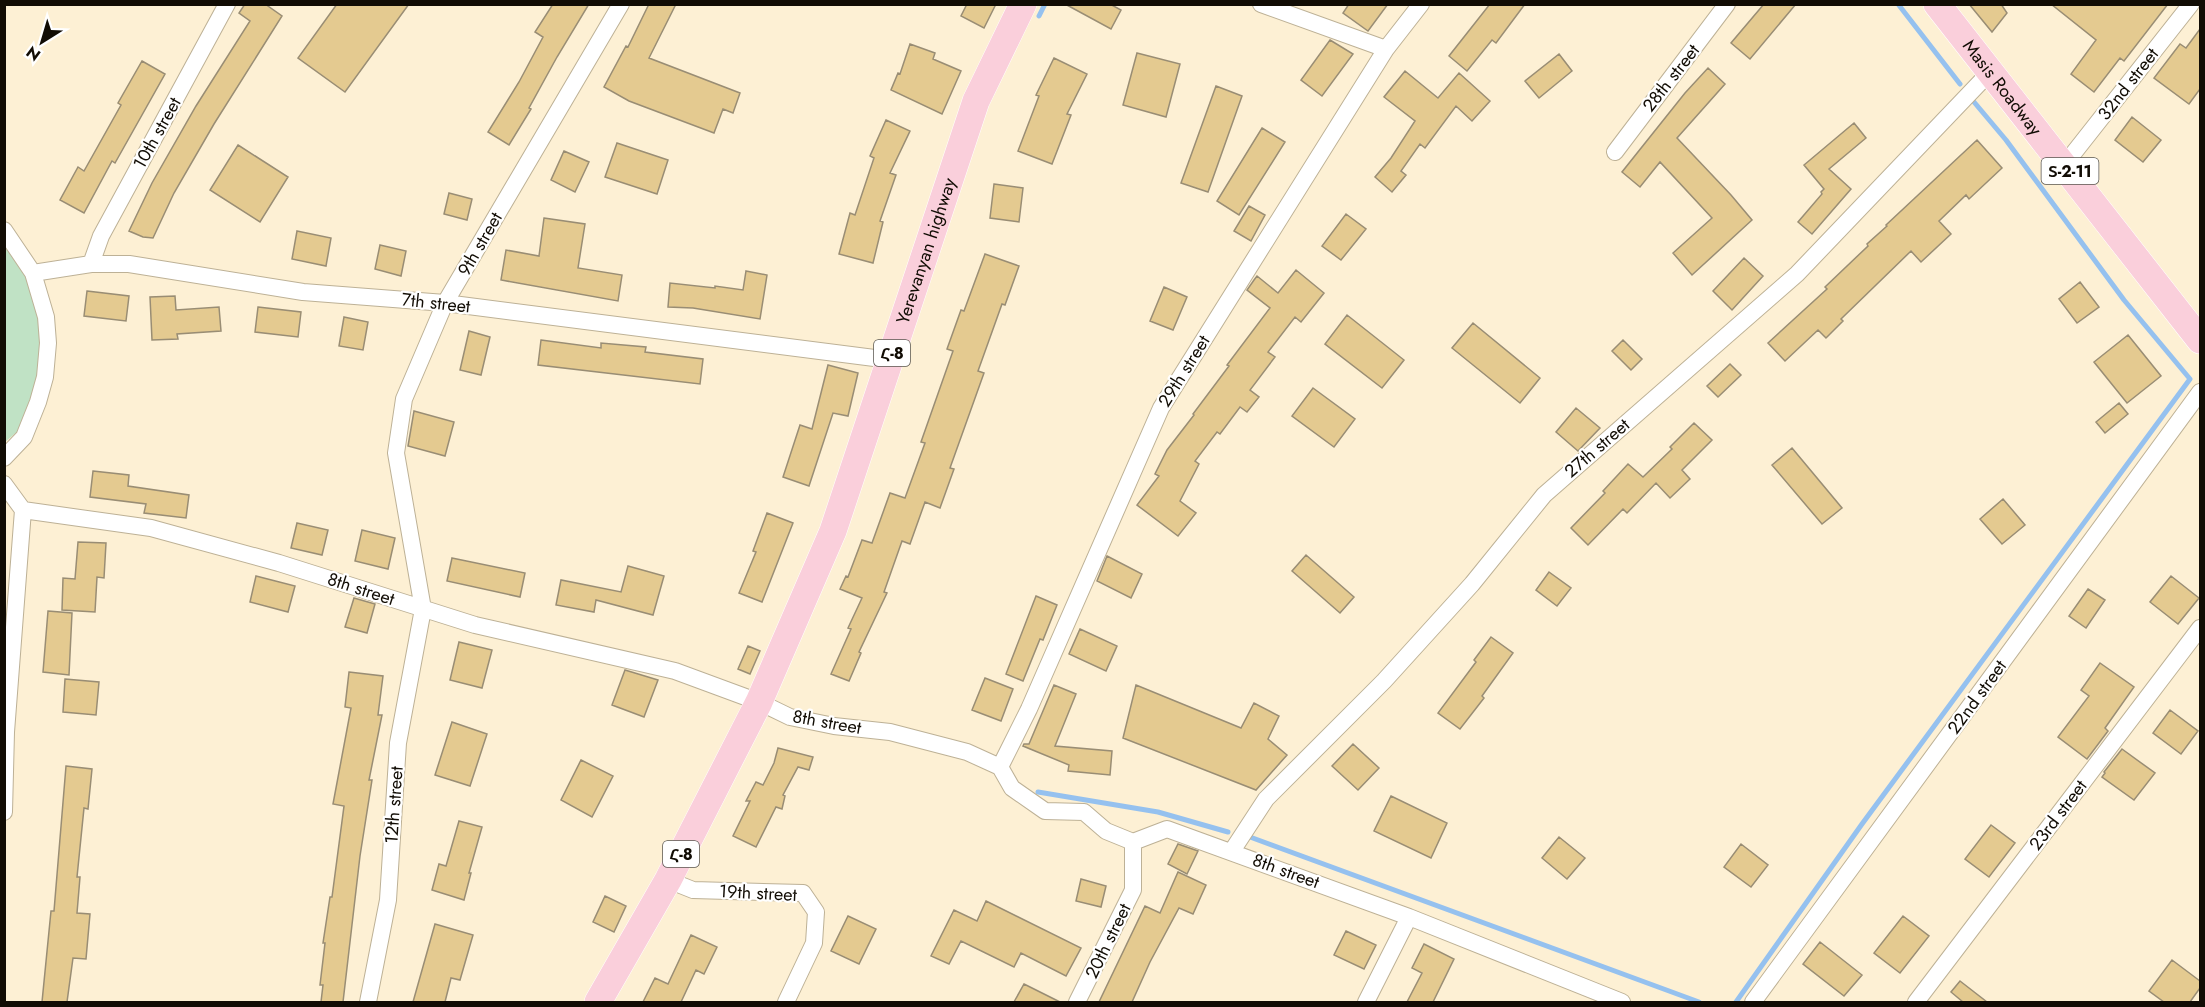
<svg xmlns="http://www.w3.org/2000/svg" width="2205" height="1007" font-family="Jost,'Noto Sans Armenian',sans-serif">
<rect width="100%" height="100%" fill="#fdf0d4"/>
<path fill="#c0e2c5" d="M4,233L9,237L43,320L41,384L18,431L5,442Z"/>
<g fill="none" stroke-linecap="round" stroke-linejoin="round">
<path stroke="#95c1ef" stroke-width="5" d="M1898,4L1960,84
M1039,16L1045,4
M1038,792L1158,812L1228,832
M1250,837L1699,1002
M1736,1002L1862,824L2190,379L2124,300L2006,140L1974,102"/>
</g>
<path fill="#e4ca90" stroke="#998d74" stroke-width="1.5" d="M245,4H265L282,16L214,124L174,193L153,238L143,237L129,231L152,183L196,106L250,21L239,13Z
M337,4H409L345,92L298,58Z
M553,4H589L557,57L529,108L531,109L509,145L488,132L519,82L543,37L535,32Z
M649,4H676L649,58L740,93L733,113L723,109L714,133L629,101L604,87L626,46L628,47Z
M967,4H996L984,28L961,16Z
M1065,4H1110L1121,10L1111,29Z
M1349,4H1388L1368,31L1343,13Z
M1490,4H1525L1496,43L1492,40L1467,71L1449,56Z
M1764,4H1796L1750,59L1731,43Z
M1969,4H2001L2007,13L1992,32Z
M2051,4H2168L2124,61L2120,58L2094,92L2071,74L2096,40Z
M2200,29V89L2189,104L2154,78L2180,44L2186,48Z
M1330,40L1353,54L1322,96L1301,80Z
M910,44L935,53L933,59L961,71L942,114L891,90L898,73L900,74Z
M1137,53L1180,64L1166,117L1123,105Z
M1559,54L1572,71L1539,98L1525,81Z
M1054,58L1087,74L1067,114L1071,115L1052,164L1018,151L1039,96L1036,95Z
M142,61L165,74L115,163L112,161L84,213L60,200L78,167L84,171L121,105L118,103Z
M1708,68L1725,84L1677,138L1731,195L1752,220L1692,275L1673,253L1712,218L1660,162L1640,187L1622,172L1685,93Z
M1405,71L1438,98L1459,73L1490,101L1472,121L1456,106L1425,148L1420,144L1401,171L1406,175L1392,192L1375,177L1391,158L1415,121L1384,97Z
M1216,86L1242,96L1208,192L1181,183Z
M2132,117L2161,140L2143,162L2115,140Z
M886,120L910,131L890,173L896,175L880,221L883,222L873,263L839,254L850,213L855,215L874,158L870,156Z
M1854,123L1866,138L1829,169L1851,189L1812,234L1798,222L1822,194L1821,192L1824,189L1804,165Z
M1262,128L1285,142L1239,215L1217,201Z
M1977,140L2002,168L1969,199L1966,195L1939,221L1951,234L1921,262L1911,251L1841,319L1843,321L1826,338L1818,330L1785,361L1768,343L1827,289L1825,287L1868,246L1867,244L1887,226L1886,225Z
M617,143L668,160L657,194L605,177Z
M238,145L288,177L260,222L210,190Z
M564,151L589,162L575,192L551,180Z
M994,184L1023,188L1019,222L990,218Z
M449,193L472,199L467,220L444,214Z
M1249,206L1265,215L1251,241L1234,231Z
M1346,214L1366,229L1341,260L1322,246Z
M544,218L585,224L578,268L622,275L618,301L501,280L506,250L539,256Z
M297,231L331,238L326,266L292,259Z
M380,245L406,251L401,276L375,269Z
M985,254L1019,266L1005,305L1002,304L978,371L984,373L950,468L954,469L940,508L925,502L910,544L902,541L884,592L887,593L859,652L861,653L849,681L831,674L851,629L848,628L862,598L840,589L846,576L848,577L862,540L872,543L890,493L905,498L925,443L921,442L953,351L947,349L961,310L964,311Z
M1744,258L1763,276L1732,310L1713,291Z
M1296,270L1324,293L1301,322L1295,317L1268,352L1275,357L1250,390L1259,397L1247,412L1240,407L1220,434L1217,432L1195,461L1199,464L1180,501L1196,513L1178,536L1137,505L1159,476L1155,474L1167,450L1194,415L1193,414L1229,366L1227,365L1270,308L1247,290L1254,280L1257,276L1278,293Z
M746,271L767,275L760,319L693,308L668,307L670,283L715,288V286L743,290Z
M2080,282L2099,307L2077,323L2059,299Z
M1164,287L1187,297L1173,330L1150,321Z
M87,291L129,296L126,321L84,316Z
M175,296L176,310L219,307L221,331L177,334L178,339L152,340L150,297Z
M258,307L301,312L298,337L255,332Z
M1347,315L1404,360L1382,388L1325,344Z
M344,317L368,322L363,350L339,346Z
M1473,323L1540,378L1520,403L1452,348Z
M469,331L490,337L481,375L460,370Z
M2128,335L2161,376L2127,403L2094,362Z
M541,340L601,348V343L646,347L645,352L703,359L700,384L538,365Z
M1623,340L1642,359L1631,370L1612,351Z
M1730,364L1741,375L1718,397L1707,386Z
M828,365L858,373L848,416L833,413L809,486L783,477L800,425L812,429Z
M1313,388L1355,419L1334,447L1292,416Z
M2119,403L2128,414L2105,433L2096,422Z
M1576,408L1600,428L1578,451L1556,432Z
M414,411L454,422L445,456L408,446Z
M1694,423L1712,440L1682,470L1690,479L1670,498L1656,483L1627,513L1623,509L1588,545L1571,528L1605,493L1603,491L1628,464L1643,477L1672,449L1670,447Z
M1792,448L1842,508L1822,524L1772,465Z
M93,471L129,475L128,486L189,495L186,518L144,513L146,504L90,497Z
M2003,499L2025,525L2002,544L1980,519Z
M767,513L793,523L762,602L739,593L756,552L753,551Z
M297,523L328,530L322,555L291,548Z
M362,530L395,538L388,569L355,561Z
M78,542L106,543L104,578L97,577L95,612L62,610L63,578L75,579Z
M1306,555L1354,597L1340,613L1292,571Z
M1107,556L1142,574L1131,598L1097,581Z
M452,558L525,573L520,597L447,581Z
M628,566L664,576L653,615L596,600L594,612L556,605L561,580L621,592Z
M1549,572L1571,588L1557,606L1536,590Z
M256,576L295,586L288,612L250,602Z
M2171,576L2199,598L2178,624L2150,602Z
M2088,589L2105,600L2086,628L2069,616Z
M1036,596L1057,605L1043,640L1040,639L1023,681L1006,674Z
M354,598L375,604L367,633L345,627Z
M48,611L72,613L69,675L43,672Z
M1080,629L1117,646L1106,671L1069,654Z
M1491,637L1513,653L1482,696L1484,698L1460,729L1438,713L1476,662L1474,660Z
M459,642L492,650L482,688L450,680Z
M748,646L760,651L750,674L738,669Z
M2100,663L2134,687L2105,728L2108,731L2087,759L2058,737L2089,696L2081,690Z
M625,670L658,680L644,717L612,705Z
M349,672L383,676L378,715H382L369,780H372L360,856L343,1002H321L323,985H320L325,943H323L330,897H332L344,806L333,804L351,708L345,707Z
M985,678L1013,689L1001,721L972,710Z
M65,679L99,682L96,715L63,712Z
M1054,685L1076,694L1055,746L1112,751L1110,775L1068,771L1069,765L1023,746L1024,744H1029Z
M1136,685L1241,728L1254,703L1279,716L1268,739L1287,755L1256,790L1123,738Z
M2170,710L2198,731L2181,754L2153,733Z
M452,722L487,734L470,786L435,775Z
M1353,744L1379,768L1358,790L1332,766Z
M778,748L813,757L809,770L798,767L783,795L785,796L782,809L776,807L756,847L733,836L750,801H746L756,782L763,785L774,763Z
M2122,749L2155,773L2134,800L2102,777L2105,773L2104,772Z
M581,760L613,776L592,817L561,800Z
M66,766L92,769L88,809L84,808L77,877H80L77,913L90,914L86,959L73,958L67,1002H42L51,911H54Z
M1391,796L1447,823L1431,858L1374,831Z
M459,821L482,827L469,873H471L464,900L432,890L439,864L446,866Z
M1991,825L2015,843L1989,877L1965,859Z
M1559,837L1585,858L1567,879L1542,858Z
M1178,844L1198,851L1187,874L1168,864Z
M1741,844L1768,865L1751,887L1724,867Z
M1178,872L1206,885L1193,914L1179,908L1150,962L1132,1002H1099L1145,906L1160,913Z
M1081,879L1106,886L1101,907L1076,901Z
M605,896L626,906L614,932L593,922Z
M986,901L1081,948L1066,976L1021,953L1014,967L961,941L949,964L931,956L954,910L977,921Z
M848,916L876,929L859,964L831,951Z
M1903,916L1929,936L1900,973L1874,953Z
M435,924L473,935L460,980L451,978L445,1002H413Z
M1346,931L1376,945L1364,969L1334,955Z
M691,935L717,947L704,974L696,970L681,1002H643L655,978L668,984Z
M1820,942L1862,975L1844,996L1803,964Z
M1424,944L1454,959L1433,1002H1407L1422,973L1412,968Z
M2172,960L2200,981V988L2190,1002H2164L2149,991Z
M1960,981L1987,1002H1963L1951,992Z
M1024,984L1060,1002H1014Z"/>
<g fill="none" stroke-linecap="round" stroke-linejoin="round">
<defs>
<path id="minor" d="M1261,4L1386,49
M1615,152L1727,4
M2065,164L2191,4
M4,230L33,273L46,317L48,343L45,377L38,402L24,437L4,458
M91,264L101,236L227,4
M33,273L91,264H129L303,292L445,303L890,360
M4,484L23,510L151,528L279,563L475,625L675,671L759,702L790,717L834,726L890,732L967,752L1000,767L1012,788L1045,811L1084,812L1106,831L1133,842L1167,829L1409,917L1622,1002
M1000,767L1029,709L1161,408L1386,49L1421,4
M4,812L6,732L23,510
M1232,851L1266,799L1384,681L1472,584L1544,495L1797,274L1991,71
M668,880L693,890L803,893L816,912L814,943L786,1002
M368,1002L388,900L398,743L423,609L396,453L404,399L445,303L621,4
M1077,1002L1133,890V842
M1366,1002L1409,917
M1753,1002L2200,392
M1916,1002L2200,628"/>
<g id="primary">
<path id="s1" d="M1937,4L2200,340"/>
<path id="s2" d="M598,1002L668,880L759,702L833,531L976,101L1023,4"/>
</g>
</defs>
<use href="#minor" stroke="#bdb196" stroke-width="18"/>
<use href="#primary" stroke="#fff" stroke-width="28"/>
<use href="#minor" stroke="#fff" stroke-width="16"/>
<use href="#primary" stroke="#facfdb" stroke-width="27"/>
</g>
<g text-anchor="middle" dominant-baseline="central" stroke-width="4.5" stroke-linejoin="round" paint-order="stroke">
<g fill="#fff" stroke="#58554f" stroke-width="1.5">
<rect x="2041.5" y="158" width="57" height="26" rx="4.5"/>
<rect x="874" y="340" width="36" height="26" rx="4.5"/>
<rect x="663" y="841" width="36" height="26" rx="4.5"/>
</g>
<g font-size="16" font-weight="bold" fill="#110c04">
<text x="2070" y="171">Տ-2-11</text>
<text x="892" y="353">Հ-8</text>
<text x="681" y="854">Հ-8</text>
</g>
<g font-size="18" fill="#110c04" stroke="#fff">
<text transform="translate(1671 78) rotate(-52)">28th street</text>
<text transform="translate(2128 84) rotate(-52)">32nd street</text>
<text stroke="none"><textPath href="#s1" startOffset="106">Masis Roadway</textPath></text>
<text transform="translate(157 133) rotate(-61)">10th street</text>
<text transform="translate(480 244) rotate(-60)">9th street</text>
<text stroke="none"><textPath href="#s2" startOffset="822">Yerevanyan highway</textPath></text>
<text transform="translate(436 303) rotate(6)">7th street</text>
<text transform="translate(1184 371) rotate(-58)">29th street</text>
<text transform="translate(1597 448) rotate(-41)">27th street</text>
<text transform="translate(361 589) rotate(18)">8th street</text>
<text transform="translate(1977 697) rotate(-54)">22nd street</text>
<text transform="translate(827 722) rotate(10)">8th street</text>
<text transform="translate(394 805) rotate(-86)">12th street</text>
<text transform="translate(2058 815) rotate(-53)">23rd street</text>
<text transform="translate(1286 871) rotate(20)">8th street</text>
<text transform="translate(758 893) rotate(3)">19th street</text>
<text transform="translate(1108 941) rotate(-64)">20th street</text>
</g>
</g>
<rect width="2205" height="1007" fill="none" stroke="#110c04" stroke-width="12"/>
<g transform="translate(42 42) rotate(217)" stroke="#ffffff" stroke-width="4.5" paint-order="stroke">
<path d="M0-4.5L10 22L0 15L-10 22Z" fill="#110c04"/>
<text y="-9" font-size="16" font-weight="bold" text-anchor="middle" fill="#110c04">N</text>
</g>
</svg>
